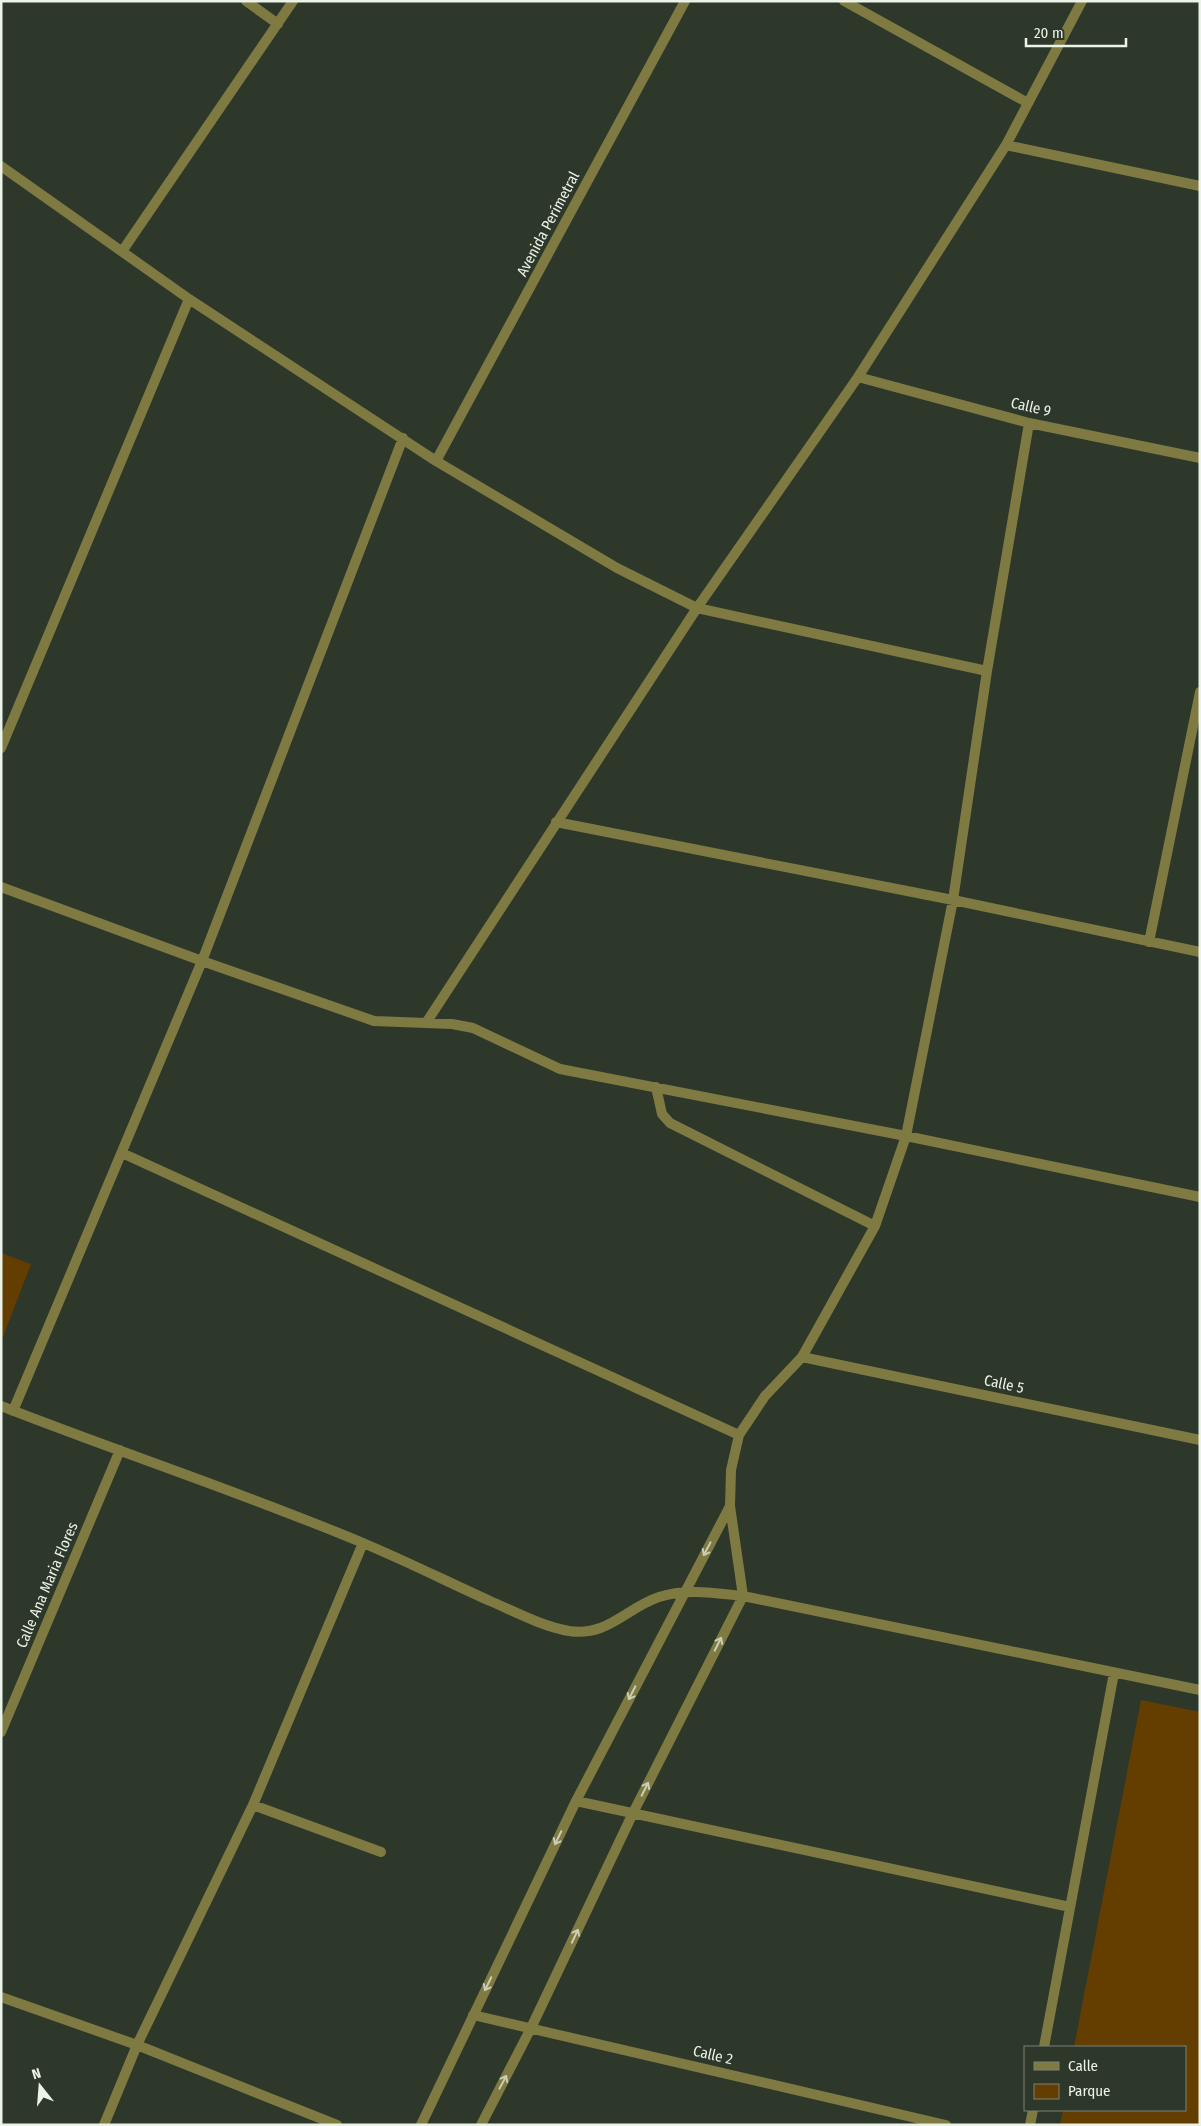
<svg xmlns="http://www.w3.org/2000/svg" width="1201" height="2126" font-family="'Fira Sans Condensed',sans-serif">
<rect width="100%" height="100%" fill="#2d382a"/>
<path fill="#643e00" d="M1,1253L31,1264L1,1342Z
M1141,1700L1200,1712V2125H1060L1063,2110H1185V2047H1074Z"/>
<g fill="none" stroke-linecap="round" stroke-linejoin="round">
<path stroke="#7e7a42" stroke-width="10" d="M246,1L278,24
M844,1L1028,103
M1006,145L1200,186
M1,166L189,299L436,461L617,568L697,608L987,671
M123,250L293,1
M858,377L1029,423L1200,458
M436,461L685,1
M1,748L189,299
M556,822L953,900L1200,952
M1,887L202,961L374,1021L452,1024L473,1028L560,1069L906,1136L1200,1197
M1149,942L1200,692
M426,1023L697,608L858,377L1006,145L1082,1
M656,1087L662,1114L670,1123L875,1226
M122,1153L739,1435
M802,1357L1200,1440
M1,1406C121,1453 244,1493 363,1543C406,1561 448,1582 490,1601C516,1612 541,1626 569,1631C608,1637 626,1608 659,1597C686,1588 715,1593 743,1596L1200,1690
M13,1411L202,961L403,438
M1,1732L120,1450
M576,1801L1070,1907
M253,1805L381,1852
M1,1997L137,2045L337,2125
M473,2015L946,2125
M1044,2047L1114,1673
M104,2125L137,2045L253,1805L363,1543
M421,2125L576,1801L730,1506
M481,2125L531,2028L633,1813L743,1596L730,1506L731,1470L739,1435L765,1396L802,1357L875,1226L906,1136L953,900L987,671L1029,423
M1030,2125L1033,2110"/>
</g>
<defs><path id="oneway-shaft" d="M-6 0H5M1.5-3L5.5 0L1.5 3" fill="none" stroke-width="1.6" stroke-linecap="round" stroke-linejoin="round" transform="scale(1.25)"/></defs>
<g stroke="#caceb6">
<use href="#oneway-shaft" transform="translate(707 1549) rotate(118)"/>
<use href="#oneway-shaft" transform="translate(718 1644) rotate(-63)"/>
<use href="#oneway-shaft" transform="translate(632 1693) rotate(117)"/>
<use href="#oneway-shaft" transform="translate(645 1789) rotate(-63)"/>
<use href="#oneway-shaft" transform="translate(558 1838) rotate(116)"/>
<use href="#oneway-shaft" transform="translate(575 1936) rotate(-65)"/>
<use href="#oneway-shaft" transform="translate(488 1984) rotate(116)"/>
<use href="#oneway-shaft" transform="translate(503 2082) rotate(-62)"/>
</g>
<g text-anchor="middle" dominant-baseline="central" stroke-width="5" stroke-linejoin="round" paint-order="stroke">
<g font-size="15" fill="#ebf2e8" stroke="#2d382a">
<text transform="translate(548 224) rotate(-62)">Avenida Perímetral</text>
<text transform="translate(1031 407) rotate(13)">Calle 9</text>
<text transform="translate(1004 1384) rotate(12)">Calle 5</text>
<text transform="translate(47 1585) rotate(-67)">Calle Ana Maria Flores</text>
<text transform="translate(713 2055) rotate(13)">Calle 2</text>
</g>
</g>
<rect width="1201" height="2126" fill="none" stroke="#ebf2e8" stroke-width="5"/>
<rect x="1024" y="2046" width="162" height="65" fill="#2d382a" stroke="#798276"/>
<rect x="1034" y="2062" width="25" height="8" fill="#7e7a42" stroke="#798276"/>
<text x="1068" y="2071" font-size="15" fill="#ebf2e8">Calle</text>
<rect x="1034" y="2084" width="25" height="15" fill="#643e00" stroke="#798276"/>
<text x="1068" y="2096" font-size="15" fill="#ebf2e8">Parque</text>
<g transform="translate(40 2086) rotate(343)" stroke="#2d382a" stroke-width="4" paint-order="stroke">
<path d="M0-4L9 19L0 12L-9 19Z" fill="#ebf2e8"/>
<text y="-8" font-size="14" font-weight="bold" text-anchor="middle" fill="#ebf2e8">N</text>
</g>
<path d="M1026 38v8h100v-8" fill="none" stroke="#ebf2e8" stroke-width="2.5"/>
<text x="1034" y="38" font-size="15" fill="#ebf2e8" stroke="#2d382a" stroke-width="4" paint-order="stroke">20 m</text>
</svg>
